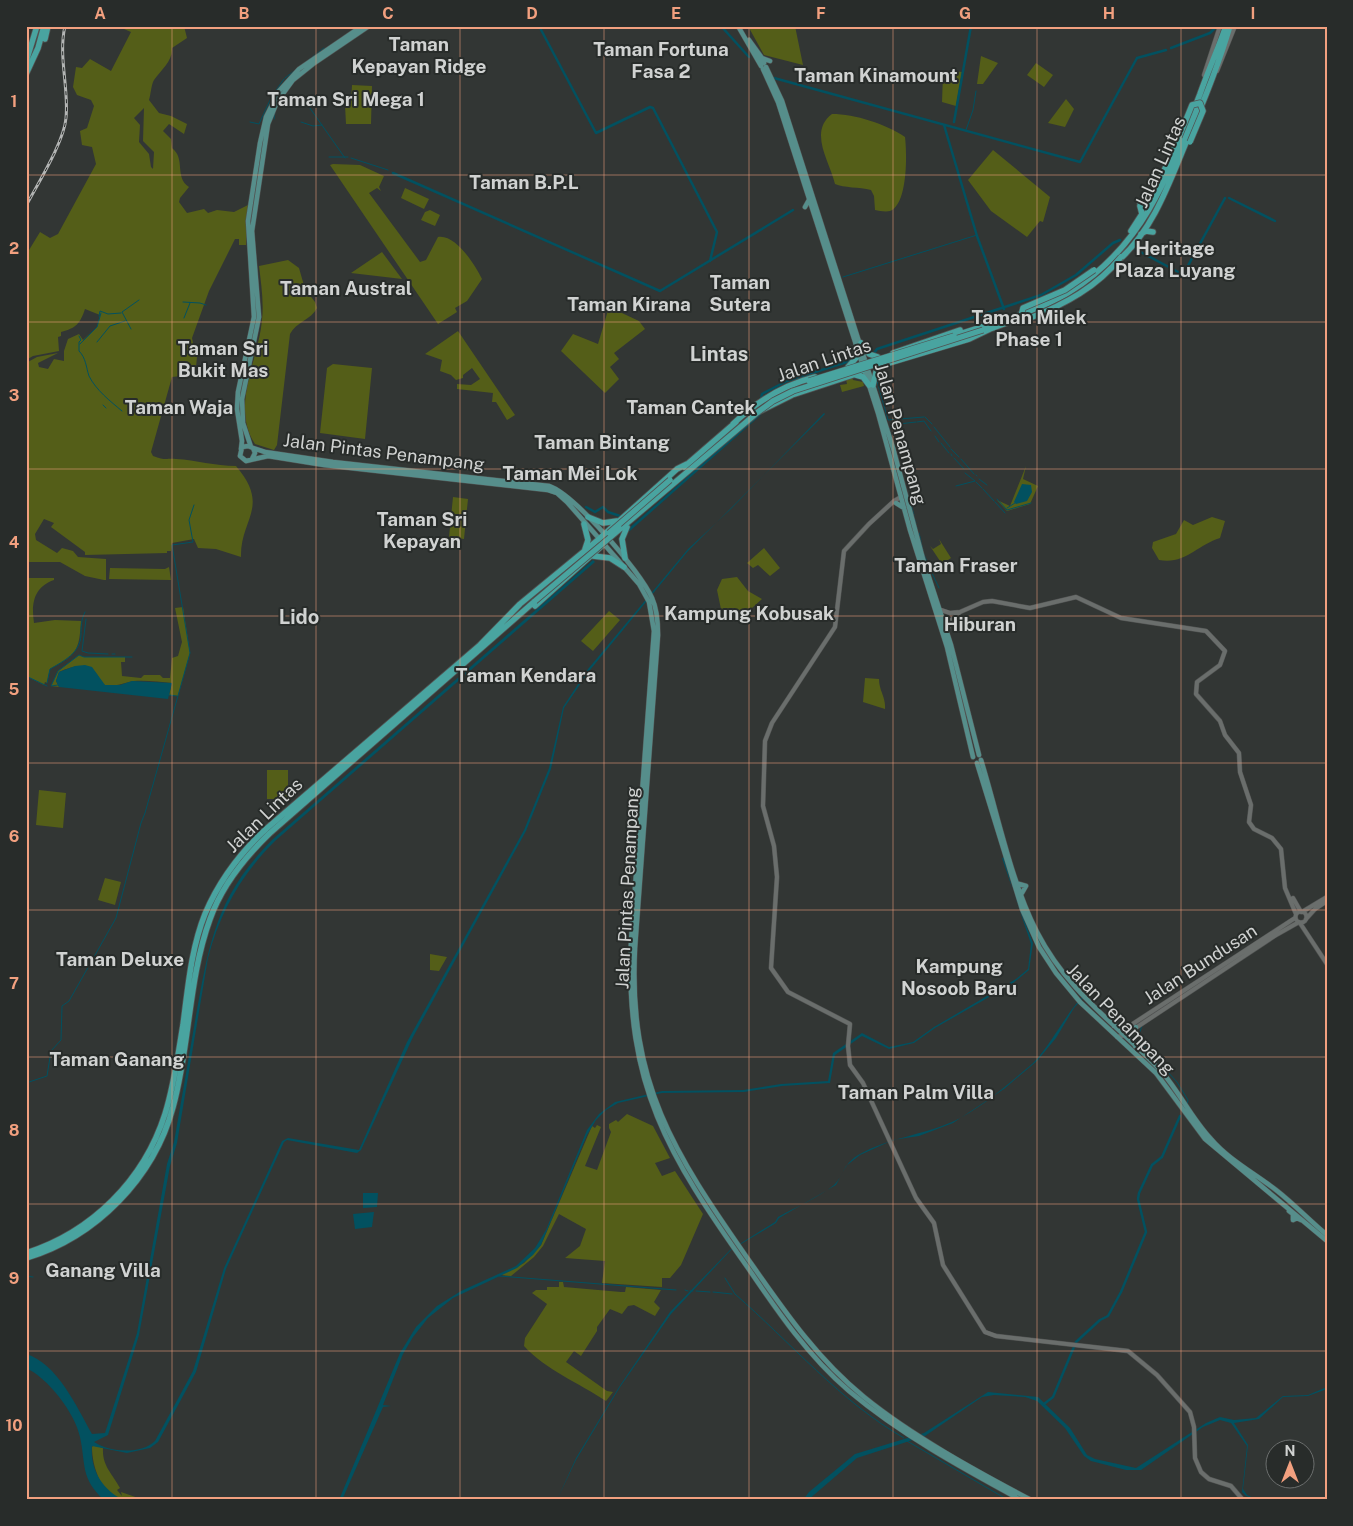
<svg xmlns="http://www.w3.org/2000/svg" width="1353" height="1526" font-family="'Public Sans',sans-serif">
<rect width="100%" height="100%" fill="#323634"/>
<path fill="#545e18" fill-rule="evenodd" d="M126,26H184L187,38L172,48C173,61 161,70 154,80C151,85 151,94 149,100L159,113L171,116L187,124L184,134L169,124L163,131L171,139L172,148C186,159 174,177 189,187L180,198L179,202L187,213L204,209L208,213L217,210L234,212L248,205L246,245H239V239H235L209,291L192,338L193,343L198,347L196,367H192L190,375L172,377L151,452L153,456C166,461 166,458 176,459C196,460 215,466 236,466C271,507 240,519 241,557L216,549L198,548L194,539L172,543L171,551H167V553L85,555V552L51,527L54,523L44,519L35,534L36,540L57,553L62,548L73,551L78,557L106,559V580H104L85,576L60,562H26V363L37,357L58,353L38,363L39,367L48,369L54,359L64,361V351L68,339L79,334L83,340L97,327L100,315L85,309C80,324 76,328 61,332V336L58,337L59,351L33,356L26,360V255L40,232L50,238L58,234L96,164L92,147L82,145L80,131L87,128L94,106L91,100L77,95L73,87L76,67L82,68L90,59L111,71L131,32L124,29ZM144,108L143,141L154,152L153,169L151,167L149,154L139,142L140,125L134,118Z
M748,26H795L803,65L764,55Z
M981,56L998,63L983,84H977Z
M1036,63L1053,75L1044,87L1027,75Z
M952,71L962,72L956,106L942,102L943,74Z
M352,85L372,86L371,124H346L345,105L351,104Z
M1066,99L1074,109L1065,127L1048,123Z
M832,114C855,114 886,124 905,137C907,153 908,204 890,211C886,212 879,211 875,210L874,196L871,190C859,187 844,188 835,184C830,162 808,132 832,114Z
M993,150L1050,197L1043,222L1040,221L1027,237L991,211L968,180Z
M333,164L360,165L384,176L379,187L381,191L377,188L369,193L420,262L426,260L438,237C456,234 475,265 482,279L467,301L455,308L457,312L438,324L330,165Z
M405,188L429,199L424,209L401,198Z
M430,210L440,215L435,226L421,220L425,212Z
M382,252L402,279L351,273Z
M288,260L299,268L305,289L315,302L317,308C311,320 296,322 290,334L277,445L274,450L255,444C230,406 259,359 262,320C264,302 261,283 259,266Z
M609,307L639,321L645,329L614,353L619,359L610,367L619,379L605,393L561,351L573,334L598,344Z
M458,331L515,415L507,420L496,402H492L493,393L457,389V384L471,385L480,379L472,368L463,375V378L456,380L451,375L440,371L442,360L425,354Z
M333,364L372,368L365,439L320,433L327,368Z
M852,377L853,380L863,382L864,386L842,392L840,385L847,384L846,379Z
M1026,466L1023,479L1038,486L1030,504L1007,511L997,500L1010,506Z
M453,497L468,499L464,539L449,537Z
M1212,517L1225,521L1220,538C1197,545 1185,565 1159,560L1152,548L1153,542L1176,534L1184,520L1193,525Z
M939,539L951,558L942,564L930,546L933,549L941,544Z
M764,548L780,568L770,576L758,565L753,568L747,563Z
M169,567L171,580L109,579L110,568L165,569Z
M737,577L748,591L762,599L752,608L722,614L717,590L722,579Z
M26,578H54V580C34,587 31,603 34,623L55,620L81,621C79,652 77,654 50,669L47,683L45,682L44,685L26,676Z
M183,607L190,653L178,696L169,695L172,683C160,682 146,680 134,681C123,683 114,688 102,684C94,662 78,663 59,672L56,681L59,687L51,686L58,671L79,655L84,657H125V662H121L122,676L141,678L144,675H160L163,678H170L172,658L178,656L182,642L175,608Z
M609,611L620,620L593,651L581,641Z
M865,678L879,679C879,691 886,697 885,709L863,702Z
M267,770H288V799H267Z
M39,790L66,793L63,828L36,825Z
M105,878L121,882L115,905L98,900Z
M430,954L447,957L439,971L430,970Z
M627,1114L653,1126L670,1158L655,1163L662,1176L675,1171L703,1214L681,1265L670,1278H662V1287L602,1283L605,1261L565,1258L580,1246L586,1229L559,1214L543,1246L534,1257L511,1276L501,1275L524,1263L541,1245L592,1126L595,1128L597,1125L601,1127L585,1166L597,1170L611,1132L609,1128V1124L616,1120L618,1122Z
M559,1282H563L564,1287L621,1292H625L626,1287L661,1290L654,1302L660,1308L655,1316L634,1305L628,1306L622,1314L610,1309L597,1327V1331L581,1356L574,1351L566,1362L607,1391L613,1392L606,1401C579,1383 546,1370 524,1346L525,1338L547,1304L532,1293L536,1290H547V1287H559Z
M94,1445L103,1448C102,1466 112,1473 120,1488L117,1490L122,1496L121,1492L144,1500C138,1500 131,1501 124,1500C101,1496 92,1466 92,1447Z"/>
<path fill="#025160" d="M824,413L825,414L688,551L590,670L564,708L551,769L526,831L413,1037L361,1150L357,1153L287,1140L284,1142L226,1269L196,1372L158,1442L150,1448L127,1453L92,1446C90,1469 102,1490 124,1500H104C80,1478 86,1464 80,1437C75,1413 48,1378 26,1368V1354C57,1363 77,1407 92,1434L105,1433L137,1333L167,1164L174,1142C181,1102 188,1062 195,1021C209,944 215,897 273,839L593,560L595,562L275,841C241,875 220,912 208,958L177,1143L170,1166L139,1335L108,1435L94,1442C109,1452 141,1455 155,1441L193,1371L224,1268L282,1141L288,1138L359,1150L407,1042L524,830L549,768L563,707L588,669L688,549L731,509Z
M1022,484L1031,485L1032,492L1027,501L1016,504L1014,502Z
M85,665L92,667L105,685H120L132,681L172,683L168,699L59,687L56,681L59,672L75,666Z
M1004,857L1013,891L1033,943L1029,970L1012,984L935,1028L914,1043L889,1049L862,1036L835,1055L830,1083L782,1086L744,1092L662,1093L618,1103L606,1110L596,1120L587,1135L541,1245L533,1255L517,1268L453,1298L428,1318L413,1337L403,1354L383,1405L391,1406L383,1407L342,1500H339L400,1353L416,1327L437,1306L461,1291L516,1266L535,1248L546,1230L587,1130L599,1114L615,1102L662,1091L743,1090L781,1084L828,1081L833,1053L862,1033L889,1047L913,1042L934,1027L1016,979L1028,969L1031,944L1005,867L1002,858Z
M1087,994L1074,1008L1056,1038L1037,1061L1004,1089L953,1123L919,1136L893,1140L860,1155L846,1166L836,1185L779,1218L776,1223L731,1250L671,1314L620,1387L576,1460L557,1500L576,1458L619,1387L670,1312L730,1250L775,1222L778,1217C796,1207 818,1198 834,1185C844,1176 843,1163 860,1154C889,1138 922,1135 952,1122C980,1110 1009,1083 1032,1064C1049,1049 1074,999 1087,994Z
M363,1193H378L377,1207L363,1208Z
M374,1212L372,1227L355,1229L353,1214Z
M1327,1387V1389L1308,1396L1283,1397L1259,1419L1234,1423L1248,1445L1243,1489L1247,1495L1258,1500L1246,1496L1242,1492L1247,1446L1231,1423L1220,1420L1203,1427L1141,1470H1126L1091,1461L1084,1456L1065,1428L1037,1401L1025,1397L994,1395L982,1397L925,1436L857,1458L808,1500H803L809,1492L855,1454L924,1433L988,1392L1038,1397L1070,1428L1087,1455L1095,1459L1136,1468L1206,1423L1220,1417L1234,1420L1256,1418L1283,1396L1308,1395Z"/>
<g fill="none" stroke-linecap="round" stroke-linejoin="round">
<path stroke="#025160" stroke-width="1" d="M285,78L324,48
M305,101L345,158
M274,119L275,112
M250,122L259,124L272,96L284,79
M301,122L313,126L322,125
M966,130L973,110L976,91
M329,157H348
M351,158L388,170
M392,172L393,173
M843,277L977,235
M183,302L200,303L206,305
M99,316L100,311L108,314L121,313
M184,318L190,303
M131,329L122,312L139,300
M79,336L81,340L79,342V351C86,358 86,367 89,376C96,390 110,401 122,411
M97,342L110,326L125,321
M80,344L97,327L101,313
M884,369L891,367
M877,378L882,371
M877,381L888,420L924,417
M103,405L106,408
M925,417L932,424
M917,422L924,421L931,431
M899,424L916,422
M934,427L950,447
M935,436L939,442
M892,438L889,429L894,425
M941,443L949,453
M951,449L959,457
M951,454L952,456
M954,458L964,469
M961,459L974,474
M976,475L977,476
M979,479L987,485
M976,482L982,488
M956,486L975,481L965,473
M983,489L994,501
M997,499L1007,510L1031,503
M910,501L914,515
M995,502L1005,513
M1007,508L1015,503
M914,517L916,523
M916,525L917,528
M919,533L921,541
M921,542L923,550
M924,554L929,567
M931,571L939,588
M86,619L82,651L88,653L108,654
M112,654H115
M26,676L47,686
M47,683L50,669C64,661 80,653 81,635C81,627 81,620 85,612
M58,685L51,686L58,671L79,655L84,657H132
M169,695L177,696
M1142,1026L1139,1034L1142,1044L1177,1082L1188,1100L1187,1105
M26,1083L47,1076L51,1051L61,1040L62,1006L69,1001L116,918L141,823L145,813L190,653L172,545L193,542L189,520L194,505
M26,1276L33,1277
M499,1276L676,1290
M725,1278L735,1294C790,1342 841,1402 904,1438
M685,1290L688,1291
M690,1291H693
M696,1291L710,1292
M713,1292L732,1294
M907,1441L1008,1500"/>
<path stroke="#025160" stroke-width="2.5" d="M539,26L596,133L650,107L653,108L717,232L710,261
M721,26L749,57
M1171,48L1210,33L1217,26
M774,78L1080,162L1137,58L1166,50
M954,122L971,26
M944,125L977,236L1004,309
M393,173L660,291L793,210
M1229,198L1275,221
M1135,249L1180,273H1184L1225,198
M874,353L877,349L1041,295L1076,275L1113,243L1120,240
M761,399L762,394L787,381L850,361
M586,507L595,512L603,507L608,512L620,516
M629,530L760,414
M1044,1404L1053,1397L1076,1342L1100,1320L1108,1316L1121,1292L1146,1232L1138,1199L1139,1193L1152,1165L1162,1157L1180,1116"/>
<defs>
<path id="secondary" d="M1217,71L1235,26
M1204,75L1220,26
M901,497L894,501L869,524L844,551L835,627L772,723L765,741L763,806L774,846L777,877L771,968L788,992L850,1024L848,1046L850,1065L863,1083L916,1198L934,1223L943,1265L985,1332L996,1336L1128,1351L1157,1375L1190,1412L1194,1427L1195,1458L1201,1472L1209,1479L1231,1486L1243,1500
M941,610L950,613L960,612
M947,631L950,621L960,612L983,602L992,601L1030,608L1076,597L1121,618L1206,631L1225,651L1220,665L1197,682L1196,694L1220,721L1225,735L1239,753L1240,772L1251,805L1249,822L1254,829L1272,838L1281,849L1285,888L1296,914
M1293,898L1301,912
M1295.5 917a5.5 5.5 0 1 1 11 0a5.5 5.5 0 1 1-11 0Z
M1302,912L1327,897
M1306,919L1315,909L1327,901
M1300,923L1327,964
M1122,1036L1128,1027L1295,918
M1117,1037L1125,1035L1276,935L1299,922"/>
<path id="primary" d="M738,26L761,66
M749,40L762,58L770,61
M757,54L764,63
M766,67L782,101L893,448L923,559L951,645L979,755
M763,69L778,102L878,413L910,530L947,647L973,757
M805,207L810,198
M251,447L243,423L242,399L259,317L252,231L268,124L277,102L293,80L313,64L369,26
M253,448L265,452L333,462L549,486C575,495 640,571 652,598C657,609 658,623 658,635L635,948C628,1083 674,1153 748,1259C783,1309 816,1358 864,1397C912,1436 976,1471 1031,1500
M241,449L242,441L237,409L238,392L254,317L248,221L260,143L266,117L279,91L299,69L362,26
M252,459L255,453L253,448L248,446L242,447L240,456L246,461L268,456L324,465L548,490L557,493L567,502L639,584L649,602L654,631L631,942C625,1086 668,1155 748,1268C778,1312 808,1356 849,1391C900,1434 962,1468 1021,1500
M896,503L904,508
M981,760C998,815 1011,882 1037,932C1069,994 1117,1024 1162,1072C1180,1093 1192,1119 1211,1139C1229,1160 1254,1173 1276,1190C1294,1204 1310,1221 1327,1235
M977,763L1022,909L1039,947L1056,973L1080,1002L1156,1073L1205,1139L1327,1241
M1019,884L1026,886L1022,893
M1114,1026L1128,1027
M1135,1046L1132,1037L1136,1027
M1289,1211L1293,1214V1220L1297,1218L1301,1220"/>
<path id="highway" d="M45,39L48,26
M26,62L37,26
M26,74L38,48L44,26
M1140,203L1150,202L1179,137
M1131,231L1142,214L1140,206
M1141,234L1146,231L1153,232
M1119,260C1153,229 1168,186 1185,145C1202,106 1218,67 1230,26
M990,329L1026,316
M954,336C992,323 1034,313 1068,293C1144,247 1170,172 1200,94C1208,71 1218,49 1226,26
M861,343L869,354L878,357
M893,353L960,330
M879,366L969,339L992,328
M848,367L856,358V347
M856,375L863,377L869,385
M873,385L876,372L884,366
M733,424C756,402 784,385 815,377
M684,467L736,422
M588,517L603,523L617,521
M584,524L588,540L585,549
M620,529L758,412L792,395L853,375L865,369
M593,556L610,558L624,567
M625,558L622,539L627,527
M535,606L604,544
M26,1253C92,1232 144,1180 165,1114C174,1086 178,1055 183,1025C188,988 191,949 205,914C219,881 240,853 266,829L480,645L520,604L599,539L677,469L687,464
M26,1258C96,1237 154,1178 173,1107C190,1046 188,979 210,919C222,885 245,857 270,833L535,601"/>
</defs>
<use href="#secondary" stroke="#515352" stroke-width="5"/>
<use href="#primary" stroke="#515352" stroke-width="5.5"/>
<use href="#highway" stroke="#515352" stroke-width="7"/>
<use href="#secondary" stroke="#6a6e6c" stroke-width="4"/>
<use href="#primary" stroke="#568e8b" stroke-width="4.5"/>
<use href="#highway" stroke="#49a4a0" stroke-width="5.5"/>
<defs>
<path id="rail" d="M26,206C38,183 64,142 66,118C69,88 58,56 65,26"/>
</defs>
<use href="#rail" stroke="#b3b5b4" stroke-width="3"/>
<use href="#rail" stroke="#282c2a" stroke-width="1" stroke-dasharray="4" stroke-linecap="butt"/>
<defs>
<path id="highway-bridge" d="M1179,137L1192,105L1200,103L1203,111L1190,142
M1094,270L1065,290L1023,308L1021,316L1030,318C1065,304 1097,287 1121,257
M809,381L954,336
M758,412L773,401L793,391L983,330
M609,533L670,480
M535,601L620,529"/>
</defs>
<use href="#highway-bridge" stroke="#515352" stroke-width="7" stroke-linecap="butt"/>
<use href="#highway-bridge" stroke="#49a4a0" stroke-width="5.5"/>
</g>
<path fill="none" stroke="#f2a07f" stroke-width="1" stroke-opacity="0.55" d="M172,26V1500M316,26V1500M460,26V1500M604,26V1500M749,26V1500M893,26V1500M1037,26V1500M1181,26V1500M26,175H1327M26,322H1327M26,469H1327M26,616H1327M26,763H1327M26,910H1327M26,1057H1327M26,1204H1327M26,1351H1327"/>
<g text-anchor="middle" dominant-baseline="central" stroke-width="4" stroke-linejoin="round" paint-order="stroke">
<g font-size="18" fill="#d0d2d1" stroke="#282c2a">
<text transform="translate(1160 162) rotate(-66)">Jalan Lintas</text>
<text transform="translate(824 360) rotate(-19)">Jalan Lintas</text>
<text transform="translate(901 434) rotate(74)">Jalan Penampang</text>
<text transform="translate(384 452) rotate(7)">Jalan Pintas Penampang</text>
<text transform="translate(264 815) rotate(-44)">Jalan Lintas</text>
<text transform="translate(627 888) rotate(-87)">Jalan Pintas Penampang</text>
<text transform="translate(1200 964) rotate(-33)">Jalan Bundusan</text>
<text transform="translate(1121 1019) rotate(46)">Jalan Penampang</text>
</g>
<g font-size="19" font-weight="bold" fill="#d0d2d1" stroke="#282c2a">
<text x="419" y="44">Taman<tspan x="419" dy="22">Kepayan Ridge</tspan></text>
<text x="661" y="49">Taman Fortuna<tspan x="661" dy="22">Fasa 2</tspan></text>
<text x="876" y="75">Taman Kinamount</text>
<text x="346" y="99">Taman Sri Mega 1</text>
<text x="524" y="182">Taman B.P.L</text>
<text x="1175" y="248">Heritage<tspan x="1175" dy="22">Plaza Luyang</tspan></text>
<text x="740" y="282">Taman<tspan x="740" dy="22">Sutera</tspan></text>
<text x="346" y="288">Taman Austral</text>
<text x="629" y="304">Taman Kirana</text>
<text x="1029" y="317">Taman Milek<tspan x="1029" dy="22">Phase 1</tspan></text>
<text x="223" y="348">Taman Sri<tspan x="223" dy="22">Bukit Mas</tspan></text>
<text x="179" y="407">Taman Waja</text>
<text x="691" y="407">Taman Cantek</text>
<text x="602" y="442">Taman Bintang</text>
<text x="570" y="473">Taman Mei Lok</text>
<text x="422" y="519">Taman Sri<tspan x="422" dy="22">Kepayan</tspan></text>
<text x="956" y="565">Taman Fraser</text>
<text x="749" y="613">Kampung Kobusak</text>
<text x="980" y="624">Hiburan</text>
<text x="526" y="675">Taman Kendara</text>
<text x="120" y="959">Taman Deluxe</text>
<text x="959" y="966">Kampung<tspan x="959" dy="22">Nosoob Baru</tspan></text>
<text x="117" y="1059">Taman Ganang</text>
<text x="916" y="1092">Taman Palm Villa</text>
<text x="103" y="1270">Ganang Villa</text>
</g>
<g font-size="20" font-weight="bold" fill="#d0d2d1" stroke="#282c2a">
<text x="719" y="354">Lintas</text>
<text x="299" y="617">Lido</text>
</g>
</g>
<rect width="1353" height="1526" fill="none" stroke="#282c2a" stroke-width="55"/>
<g transform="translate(1290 1464)"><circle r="24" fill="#282c2a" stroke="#6b6e6d"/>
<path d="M0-4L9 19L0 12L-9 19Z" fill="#f2a07f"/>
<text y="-8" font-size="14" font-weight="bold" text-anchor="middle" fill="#d0d2d1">N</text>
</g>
<rect x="28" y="28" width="1298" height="1470" fill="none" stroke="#f2a07f" stroke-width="2"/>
<g font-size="16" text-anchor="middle" font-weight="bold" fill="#f2a07f">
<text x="100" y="19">A</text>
<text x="244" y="19">B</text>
<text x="388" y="19">C</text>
<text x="532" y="19">D</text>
<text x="676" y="19">E</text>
<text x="821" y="19">F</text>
<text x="965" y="19">G</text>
<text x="1109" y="19">H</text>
<text x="1253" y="19">I</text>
<text x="14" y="107">1</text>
<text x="14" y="254">2</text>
<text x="14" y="401">3</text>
<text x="14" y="548">4</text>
<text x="14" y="695">5</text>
<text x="14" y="842">6</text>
<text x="14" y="989">7</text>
<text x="14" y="1136">8</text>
<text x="14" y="1284">9</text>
<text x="14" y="1431">10</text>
</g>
</svg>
